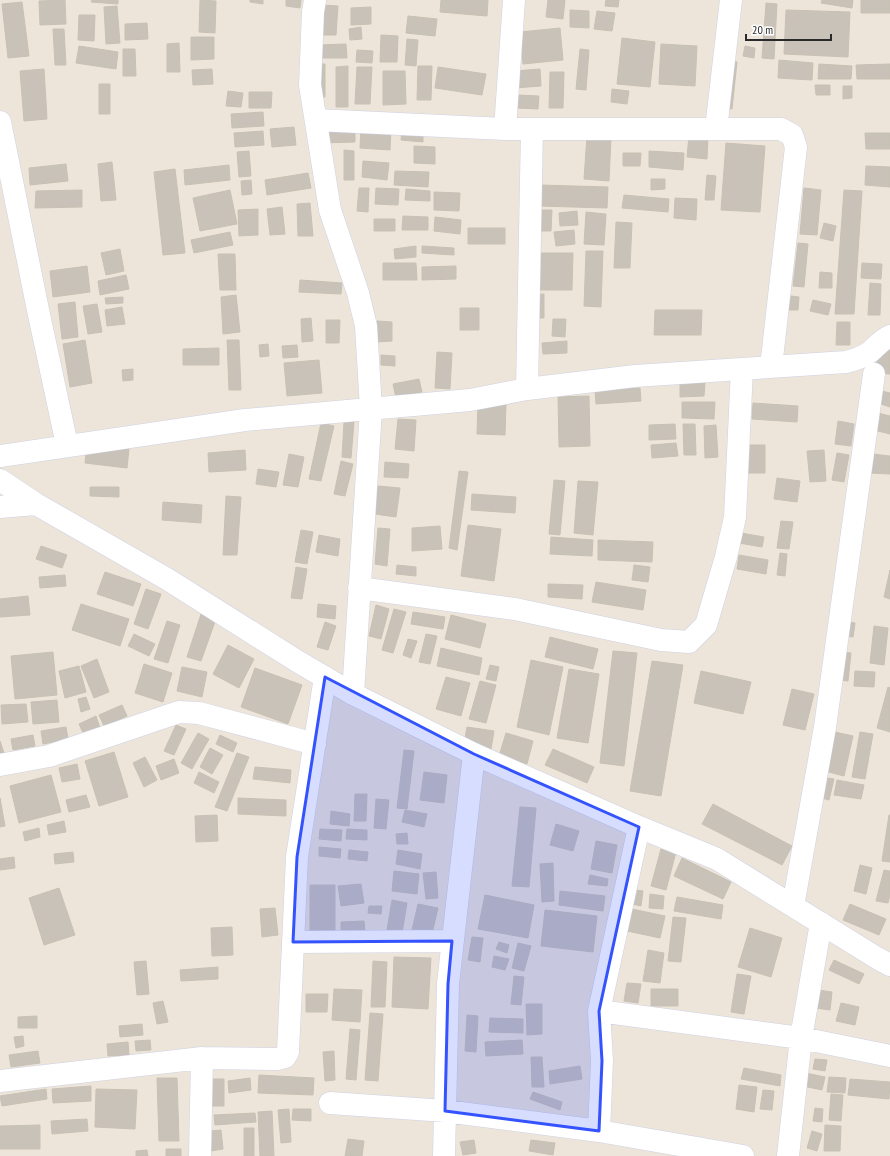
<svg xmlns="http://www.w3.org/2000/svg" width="890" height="1156" font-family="'PT Sans Narrow',sans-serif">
<rect width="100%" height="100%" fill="#ede5d9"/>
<path fill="#c8c2b9" stroke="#c8c1b3" d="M65,0L66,24L40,25L39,1Z
M92,0H118V4L91,2Z
M200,0L216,1L215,33L199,32Z
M250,0H263V4L250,2Z
M286,0H301L300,8L286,6Z
M441,0H488L487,16L440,12Z
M548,0H565L563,19L546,17Z
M606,0H619L618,7L605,6Z
M822,0H853L852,8L821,3Z
M861,0H890V13H861Z
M22,2L29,56L8,58L2,4Z
M766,3L777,4L774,59L762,58Z
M321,5L338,6L336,35H319Z
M117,6L120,43L106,44L104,7Z
M371,7V24L351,25V8Z
M570,10L589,11V28L570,27Z
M786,10L850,12L848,57L784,54Z
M597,11L615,13L612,31L594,29Z
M79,15H95L94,41L78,40Z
M408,16L437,19L435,36L406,33Z
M147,23L148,39L125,40V24Z
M361,27L362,39L350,40L349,29Z
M560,28L563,60L523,64L520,32Z
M53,29H64L66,65H55Z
M381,35L398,36L397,62H380Z
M191,37H214V59L191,60Z
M622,38L655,42L650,87L617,84Z
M407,39L418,40L416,66L405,65Z
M179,43L180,72H167V44Z
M346,44L347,58H319V45Z
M661,44L697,46L695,86L659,84Z
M79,46L118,52L116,69L76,63Z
M745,46L755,48L754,58L743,56Z
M123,49H135L136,76H123Z
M580,49L589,50L586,90L576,89Z
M357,50L373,51L372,63L356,62Z
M725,60L737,62L732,109L719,107Z
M779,60L813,63L812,80L778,78Z
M313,64H325V97H314Z
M819,64L852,66L851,79H818Z
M890,64V79H857L856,65Z
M348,66V107H336V67Z
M418,66H432L431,100H417Z
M357,67H372L370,104H355Z
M438,67L486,74L482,95L435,88Z
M44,69L47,119L24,121L20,71Z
M212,69L213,84L193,85L192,70Z
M540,69L541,86L515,88V71Z
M383,71H405L406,104L383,105Z
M550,72H564L563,108H549Z
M99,84H110V114H99Z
M815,85H830V95H816Z
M843,86H852V98L843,99Z
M612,89L629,91L627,104L611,102Z
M228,91L243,93L241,107L226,106Z
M249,92H272L271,108H249Z
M518,95L539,96L538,109L517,108Z
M263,112L264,126L232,128L231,114Z
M294,127L296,145L272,147L270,129Z
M361,127L391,129L390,150L360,148Z
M355,128V142L321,143L322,129Z
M402,130L423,132V142L401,140Z
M263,131L264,145L235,147L234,133Z
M865,133H890V149H866Z
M587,136L611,137L609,181L584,179Z
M689,136L708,137L707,159L687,157Z
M726,143L765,146L760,212L721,210Z
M414,146L435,147V164L414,163Z
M344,150L354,151V180H344Z
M249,151L251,176L239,177L237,152Z
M649,151L684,153L683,170L649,167Z
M623,153H641L640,166H623Z
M363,161L389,163L387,180L362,177Z
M112,162L116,200L101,201L98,164Z
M66,164L68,181L30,185L29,168Z
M229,165L230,180L185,185L184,170Z
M866,166L890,167V187L865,185Z
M175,169L185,253L163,255L154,172Z
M395,171L429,172L428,187L394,185Z
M308,173L311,188L267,195L265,180Z
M707,175L716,176L714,200H705Z
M651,179H665V189L651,190Z
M251,180L252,194L242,195L241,181Z
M540,185L608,187L607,208L539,206Z
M359,188H369L368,212L357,211Z
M376,188L399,189L398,205L375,204Z
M804,188L821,190L817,235L800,234Z
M406,189L430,191V201L405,200Z
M82,190V207L35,208L36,191Z
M230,190L237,224L200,231L193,198Z
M844,190L862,191L854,314H835Z
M434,192L460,193L459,211L434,210Z
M624,195L669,199L668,212L622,208Z
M675,198L697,199L696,220L674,218Z
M310,203L313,236H298L297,204Z
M282,207L285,234L270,235L267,209Z
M258,209V235L239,236L238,210Z
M538,210H552L551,231H536Z
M577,211L578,225L560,226L559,213Z
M586,212L606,214L604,245L584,244Z
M403,216L428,217V230H402Z
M435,217L461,220L460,234L434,231Z
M374,219H395V231H374Z
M616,222L632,223L630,268H614Z
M824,223L836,226L833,241L820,238Z
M468,228H505V244H468Z
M574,230L575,244L556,246L554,232Z
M230,232L233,245L194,253L191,240Z
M798,243L808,244L804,287L793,286Z
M416,246V257L395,259L394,249Z
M422,246L454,248V255L422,253Z
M120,249L124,271L106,275L101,253Z
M586,251H603L601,307L584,306Z
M537,253H573L572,290H536Z
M218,254H235L236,290H220Z
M383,263H416L417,280H383Z
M862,263L882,264L881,279L861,278Z
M87,266L90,292L53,297L50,271Z
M456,266V279L422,280V267Z
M820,272L832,273V288H819Z
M126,275L129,289L100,295L98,281Z
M300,280L342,283L341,294L299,292Z
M870,283L881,284L880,315H868Z
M544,294V318H532L531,295Z
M236,295L240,332L223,334L221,297Z
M791,296L799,297L798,310H789Z
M123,297V303L106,304L105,298Z
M813,300L831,304L828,315L810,311Z
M75,302L78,337L62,339L58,304Z
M97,304L102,332L88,334L83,306Z
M122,307L125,324L107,326L105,310Z
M460,308H479V330H460Z
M655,310H702L701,335H654Z
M311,318L313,341L302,342L301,319Z
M553,319H566L565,337L552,336Z
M326,320H340L339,343H326Z
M377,321L392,322V341L377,342Z
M837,322H850V345H836Z
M85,340L92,383L70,387L63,344Z
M227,340H239L241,390H229Z
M567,341V353L543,354L542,343Z
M268,344L269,356L260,357L259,345Z
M297,345L298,357L283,358L282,346Z
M878,346L890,348V374L876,373Z
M219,348V365H183V349Z
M437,352L452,353L450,389L435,388Z
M381,355L395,356V366L381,365Z
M319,360L322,393L287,396L284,363Z
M133,369V380L123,381L122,370Z
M419,379L422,392L396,398L393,384Z
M680,383H705L704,396L680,397Z
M640,388L641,401L596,404L595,391Z
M882,391L890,393V407L878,403Z
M589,396L590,446L559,447L558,397Z
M682,402H715L714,419L682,418Z
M478,403L506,404L505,435L477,434Z
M753,403L798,406L797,422L752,419Z
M878,413L890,416V434L874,430Z
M398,419L416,420L414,451L395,449Z
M838,421L854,424L851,446L835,444Z
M344,422H354L351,458L342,457Z
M321,423L334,426L321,481L309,479Z
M675,424L676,439L649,440V425Z
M683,424H695L696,455H684Z
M716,425L718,457L705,458L704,426Z
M676,443L678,456L652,458L651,445Z
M87,444L129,449L127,468L85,463Z
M746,445H765V473H745Z
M245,450L246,470L209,472L208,453Z
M824,450L826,481L810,482L807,451Z
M837,453L849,455L844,482L832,480Z
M289,454L304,457L298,487L283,485Z
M872,454L890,456V474L870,473Z
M341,461L353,464L345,496L334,494Z
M385,462L409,464L408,478L384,477Z
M258,469L279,472L276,487L256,484Z
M459,471L468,472L457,550L449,548Z
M777,478L800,481L797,502L774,499Z
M554,480L565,481L560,535L549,534Z
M578,481L598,482L593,535L574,533Z
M378,486L400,488L396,517L375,514Z
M90,487H119V497L90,496Z
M472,494L516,497L515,513L471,510Z
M226,496L241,497L237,555H223Z
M163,502L202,505L201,523L162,520Z
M781,521L793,522L789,549L777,548Z
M468,525L501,529L494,581L461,576Z
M440,526L442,549L412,551V528Z
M378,528L390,529L387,566L375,564Z
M301,530L313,532L307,564L295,562Z
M741,533L764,537L762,547L739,543Z
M319,535L340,539L338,556L316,552Z
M551,537L593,540L592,556L550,554Z
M598,540L653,542L652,562L598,560Z
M41,546L67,555L62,568L36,559Z
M780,553L787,554L785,576L777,575Z
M739,555L768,560L766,574L737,569Z
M397,565L416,567V576L396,574Z
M634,565L650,567L648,582L632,580Z
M296,567L307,569L302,599L291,598Z
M890,570V599L884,597Z
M105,572L141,584L133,606L97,594Z
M65,575L66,586L40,588L39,577Z
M596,582L646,590L643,610L592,602Z
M548,584L583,585L582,599L548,597Z
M146,589L161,594L148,629L134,624Z
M28,596L30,615L0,617V599Z
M81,604L129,619L120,646L72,630Z
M318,604L336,606L335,619L317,617Z
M376,605L389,609L381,639L369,636Z
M394,609L406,612L393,653L382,650Z
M202,611L217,616L201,661L187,657Z
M413,612L445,617L443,629L411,624Z
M451,615L486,624L480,648L445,639Z
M167,621L180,625L168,663L154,659Z
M845,621L855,623L853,637L843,636Z
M325,622L336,626L328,650L317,647Z
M874,626L888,628L884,665L870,663Z
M134,634L155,644L149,656L128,646Z
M426,634L437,636L430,664L419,662Z
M550,637L598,649L593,669L545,657Z
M408,639L417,641L411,658L403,655Z
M228,645L254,659L239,688L213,674Z
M441,648L482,658L479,675L437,666Z
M613,651L637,653L624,766L600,763Z
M53,652L57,695L15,699L11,656Z
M842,652L851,653L848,681L839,680Z
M97,659L109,692L94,698L81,666Z
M531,660L563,667L549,735L517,727Z
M652,661L683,665L661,796L630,791Z
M144,664L172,673L163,702L135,693Z
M490,665L499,667L496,681L486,679Z
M79,666L86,692L65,698L59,671Z
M182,667L207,672L202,697L177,691Z
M255,668L302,685L288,724L241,707Z
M569,669L599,674L588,743L557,738Z
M701,671L751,682L743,714L694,703Z
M855,671L875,672L874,687L854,686Z
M446,677L470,683L461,716L436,709Z
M480,681L496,685L486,723L469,719Z
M888,687L890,688V732L877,728Z
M792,689L814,694L805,730L783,725Z
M86,697L90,709L81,712L78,699Z
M57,700L59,722L33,724L31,702Z
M26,704L28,722L2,724L1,705Z
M122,705L127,716L104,726L99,715Z
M96,716L100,728L84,735L79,724Z
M176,725L186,729L174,755L164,751Z
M66,727L68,739L43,744L41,731Z
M467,727L494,731L491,749L464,744Z
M830,731L853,736L844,776L821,770Z
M860,732L873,734L865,779L852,777Z
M198,733L209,739L192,769L181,763Z
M506,733L533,741L527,764L499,756Z
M33,735L35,746L13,750L11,739Z
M220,735L237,743L233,752L216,744Z
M0,741L4,753L0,754Z
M210,748L223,755L212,774L200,767Z
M553,749L594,767L587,783L545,765Z
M404,750L414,751L407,809L397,808Z
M114,752L128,797L99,806L85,761Z
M237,753L249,757L227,811L215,807Z
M145,757L157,780L144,787L133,763Z
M174,759L179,773L161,780L156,766Z
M77,764L80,779L62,782L59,768Z
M255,767L291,770L290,783L253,779Z
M199,772L219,782L214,793L194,783Z
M424,772L447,775L444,803L420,800Z
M51,775L61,812L19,823L10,786Z
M822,777L834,779L829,800L818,797Z
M837,780L864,785L861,799L834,795Z
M355,794H367L366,821H354Z
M86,795L90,807L69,812L66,800Z
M0,798L5,826L0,827Z
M238,798L286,800V816L238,814Z
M376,799L389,800L386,829L374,828Z
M713,804L792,846L782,865L702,824Z
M520,807L536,808L529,887L512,886Z
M405,810L427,814L424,827L402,822Z
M331,811L350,814L349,826L330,824Z
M217,815L218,841L196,842L195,816Z
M889,815H890V862L882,861Z
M64,821L66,832L49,835L47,825Z
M556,824L579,831L573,851L550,845Z
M39,828L40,837L25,841L23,832Z
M320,829L342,830L341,841L319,839Z
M347,829L367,830V840L346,839Z
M407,833L408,844H397L396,834Z
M596,841L617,845L612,873L591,869Z
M319,847L341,849L340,858L319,856Z
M661,849L676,852L666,890L651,886Z
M349,850L368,852L367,861L348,859Z
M398,850L422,854L420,869L396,864Z
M73,852L74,862L55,864L54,854Z
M14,857L15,868L0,870V859Z
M682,858L731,882L723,899L674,876Z
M553,863L554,901L542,902L540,864Z
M860,865L872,868L866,894L854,891Z
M884,870L890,871V895L888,903L876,901Z
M394,871L419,874L417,894L392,891Z
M436,872L438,898L426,899L423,873Z
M590,875L608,879L607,886L588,884Z
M361,884L364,903L341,906L338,886Z
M310,885H335V934H310Z
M59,888L75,935L44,945L29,898Z
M635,890L643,891L641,906L632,904Z
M560,891L605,896L603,911L559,905Z
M650,894L664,896L663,909L649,908Z
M485,895L534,905L528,938L478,929Z
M677,897L723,905L721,919L674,911Z
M392,900L407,903L402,933L387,930Z
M418,904L438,908L431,938L411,934Z
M850,904L886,919L879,935L843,920Z
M369,906H382L381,914L368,913Z
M275,908L278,935L262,937L260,909Z
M632,909L665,916L660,938L627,931Z
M545,910L597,916L593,952L541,946Z
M673,917L686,918L681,962L668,961Z
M364,921L365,931L341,932V922Z
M232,927L233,955L212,956L211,928Z
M750,928L782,938L771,977L738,967Z
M472,937L483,938L480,962L468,960Z
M499,942L509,945L507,953L496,949Z
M518,943L531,946L524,971L512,968Z
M648,950L664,953L660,983L643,981Z
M494,956L509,959L505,970L492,967Z
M394,957L431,958L428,1009L392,1007Z
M834,960L864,974L859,984L829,970Z
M146,961L149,994L137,995L134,962Z
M373,961L387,962L385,1007H371Z
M218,967V979L181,981L180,970Z
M737,974L751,976L744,1014L731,1012Z
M514,976L524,977L521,1005L511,1004Z
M627,983L641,984L638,1003L624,1001Z
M334,989L362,990L360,1022L332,1020Z
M651,989H678V1006H651Z
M818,990L832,992L830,1010L816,1008Z
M306,994H328L327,1012H306Z
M163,1001L168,1022L157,1024L153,1003Z
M841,1003L859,1007L855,1025L836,1021Z
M526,1004H542V1034L527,1035Z
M370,1013L383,1014L378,1081L365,1080Z
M467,1015L478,1016L476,1052L465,1051Z
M37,1016V1028H18V1017Z
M490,1018L523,1019V1033L489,1032Z
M142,1024L143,1035L120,1037L119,1026Z
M350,1029L360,1030L356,1080L346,1079Z
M23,1036L24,1046L16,1048L14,1037Z
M150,1040L151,1050L136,1051L135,1041Z
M522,1040L523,1054L486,1056L485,1042Z
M128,1042L129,1055L108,1056L107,1044Z
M38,1051L40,1063L11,1067L9,1055Z
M334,1051L335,1080L325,1081L323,1052Z
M531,1057H542L544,1087H532Z
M815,1059L827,1060L825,1071L813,1069Z
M580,1066L582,1079L550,1084L549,1071Z
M744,1068L781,1075L780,1086L741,1079Z
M806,1073L825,1077L822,1090L803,1086Z
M259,1075L314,1078L313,1095L258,1093Z
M829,1077L846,1078L845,1093L827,1092Z
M157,1078H177L179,1141H159Z
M250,1078L251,1090L229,1093L228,1081Z
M210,1079H224V1106H210Z
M850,1079L890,1082L889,1099L848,1095Z
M739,1085L757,1087L754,1112L736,1109Z
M91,1086V1101L53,1103L52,1089Z
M46,1089L47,1099L2,1106L0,1096Z
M96,1089L137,1090L135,1129L95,1127Z
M763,1090L774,1091L772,1110L760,1109Z
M533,1092L562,1102L560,1110L530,1099Z
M831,1094L843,1095L841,1121L829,1120Z
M815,1108L823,1109L822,1122L813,1121Z
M289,1109L291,1142L281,1143L278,1110Z
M293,1109H311V1121L292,1120Z
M272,1111L274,1156H260L258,1112Z
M255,1113L256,1122L215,1125L214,1115Z
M87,1119L88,1131L52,1134L51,1121Z
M40,1125V1149H0V1126Z
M825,1125L841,1126L840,1151H824Z
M244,1128H254V1156H244Z
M221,1130L223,1149L211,1151L210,1131Z
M812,1131L822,1134L817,1151L807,1148Z
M348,1139L364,1141L362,1156H345Z
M474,1140L476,1153L463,1155L460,1142Z
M531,1140L555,1143L553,1155L529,1151Z
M166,1149H181V1156H166Z
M147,1150L148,1156H136V1151Z"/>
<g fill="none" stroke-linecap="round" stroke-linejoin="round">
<defs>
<path id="street" d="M315,0L313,12L310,85L330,210L358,293L366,326L371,409L353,694
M316,120L505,129H781L792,135L796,147L771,367
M0,122L38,310L67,445
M505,129L514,0
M716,129L731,0
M527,389L532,129
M0,456L245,420L470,400L527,389L635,376L846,362C854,360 863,357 870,352C877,346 881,340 890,336
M0,480L36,504L167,579L297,661L353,694L474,754L639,827L717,859L877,958L890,965
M0,507L36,504
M359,588L515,609L661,640L689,642L706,625L726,557L735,517L742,369
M0,765L49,756L179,712L199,713L315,744
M793,906L825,727L874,374
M293,942L452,941
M599,1011L801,1038L890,1056
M0,1081L202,1058L277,1059L285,1057L288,1052L297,857L325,677
M330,1103L445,1111L599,1131L602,1061L599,1011L639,827
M599,1131L743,1156
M200,1156L202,1058
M444,1156L448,984L474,754
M788,1156L801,1038L821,923"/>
</defs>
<use href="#street" stroke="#ced1e4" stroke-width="23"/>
<use href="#street" stroke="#fff" stroke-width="22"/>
</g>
<path fill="#3453ff" fill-opacity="0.2" stroke="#3453ff" stroke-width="3" stroke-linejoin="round" d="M325,677L474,754L639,827L599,1011L602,1061L599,1131L445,1111L448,984L452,941L293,942L297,857Z"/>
<path d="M746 34v6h85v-6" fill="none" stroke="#292929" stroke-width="2"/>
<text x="752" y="34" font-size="12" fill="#292929" stroke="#ffffff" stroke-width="3" paint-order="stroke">20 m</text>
</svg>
